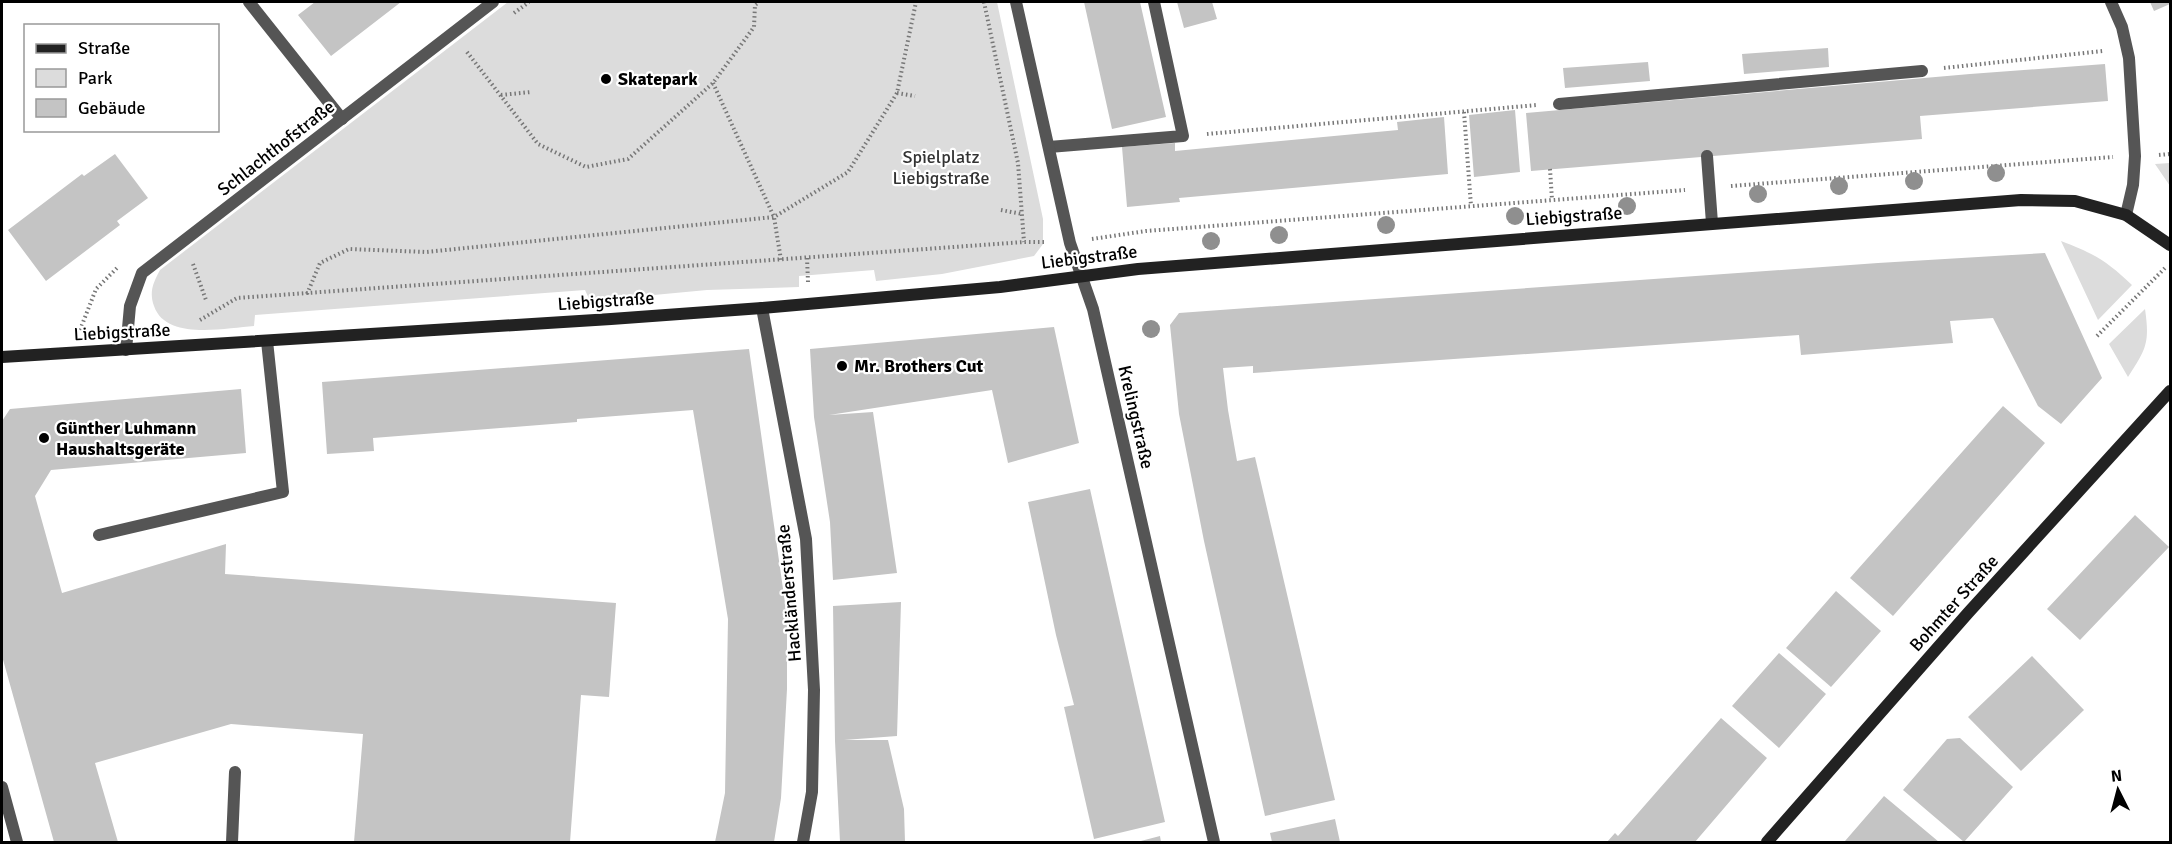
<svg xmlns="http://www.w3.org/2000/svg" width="2172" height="844" font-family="Signika,sans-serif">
<rect width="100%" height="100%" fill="#fff"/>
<path fill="#dcdcdc" d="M508,2H997L1043,219V244L1034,256L942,274L876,281L874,270L799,276V287L707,290L590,301L585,290L255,315L254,326C225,328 166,341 154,306C149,292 153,283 160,270Z
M2170,163V186L2155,164Z
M2061,241C2093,253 2107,261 2132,285L2098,320Z
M2145,309C2150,343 2146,349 2128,377L2109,344Z"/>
<path fill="#c4c4c4" d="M315,2H401L331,56L298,15Z
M1084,2H1140L1166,117L1112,129Z
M1177,2H1212L1217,19L1184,28Z
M2150,2H2170V4L2154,11Z
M1828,48L1829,67L1744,74L1742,54Z
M1648,62L1650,81L1565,88L1563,68Z
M2105,64L2108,101L1920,116L1922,139L1531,171L1526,113L1970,74Z
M1515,110L1520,172L1474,177L1469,115Z
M1444,117L1448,174L1179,198L1180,202L1127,207L1122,147L1175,143V151L1398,130L1397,122Z
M115,154L148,198L117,221L120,225L46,281L8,230L82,174L84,176Z
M2045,253L2102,378L2061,424L2038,406L1993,318L1950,321L1953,343L1801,355L1799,335L1253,373V366L1223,368L1228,410L1237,461L1255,457L1335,800L1265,816L1204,541L1179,414L1170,325L1179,313L1878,263Z
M1054,327L1079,443L1008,463L992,390L829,415L873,412L897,573L833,580L830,522L814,417L810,349Z
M749,349L787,617V689L781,798L774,842H715L725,793L728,619L693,410L577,419V422L373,438L374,451L327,454L322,382Z
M241,389L246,453L51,470L35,496L62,593L226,544L225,574L616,603L609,697L581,695L570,842H354L363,734L231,724L95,763L118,842H54L2,656V421L10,409Z
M2003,406L2045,443L1893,616L1850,578Z
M1090,489L1165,822L1094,839L1064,707L1074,705L1056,635L1028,502Z
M2135,515L2169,547L2080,640L2047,609Z
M1836,591L1881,631L1831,687L1786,648Z
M901,602L897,736L844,740H888L904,809L905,842H840L835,741L833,606Z
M1779,653L1826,694L1779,748L1732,706Z
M2032,656L2084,710L2021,771L1968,717Z
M1721,718L1767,758L1695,842H1607L1615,833L1618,836Z
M1960,738L2013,787L1964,842L1903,790L1947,739Z
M1884,796L1939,842H1847L1845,841Z
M1335,819L1340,842H1272L1270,833Z
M1160,836L1161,842H1137Z"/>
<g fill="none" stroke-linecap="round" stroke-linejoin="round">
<path stroke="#777" stroke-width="4" stroke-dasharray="1.5 3" stroke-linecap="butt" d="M984,2L1018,163L1024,242
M514,13L529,2
M467,52L538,144L586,167L628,159L713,83L754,27L755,5L759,2
M1944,68L2103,51
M713,83L774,217L781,260
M897,93L915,96
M501,95L531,92
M1464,112L1471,206
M1207,134L1537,105
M2159,155L2170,154
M1550,169L1552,200
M1731,186L2113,157
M1001,210L1022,214
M1092,239L1146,231L1685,190
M807,258L808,282
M193,264L206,300
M307,294L320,263L349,249L426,252L774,217L848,172L897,93L916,2
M200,320L237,298L1024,242H1046
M80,330L96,289L119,266
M2097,336L2166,267"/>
<path stroke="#555" stroke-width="12" d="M249,2L342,119
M1559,104L1922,71
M1049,147L1183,136L1154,2
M1707,156L1712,223
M99,535L283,492L267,341
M232,842L235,772"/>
<path stroke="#555" stroke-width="12" d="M1016,2L1070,243L1093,309L1214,842
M2111,2L2122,27L2129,58L2135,156L2133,185L2126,215
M762,308L806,539L814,690L812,792L803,842
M126,350L130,306L142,273L493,2
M2,787L17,842"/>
<path stroke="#222" stroke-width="12" d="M2,357L611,319L762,308L1000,287L1138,269L2021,200L2075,201L2126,215L2170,245
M1767,842L1968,613L2170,391"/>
</g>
<g fill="#8f8f8f">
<circle cx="1996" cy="173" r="9"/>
<circle cx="1914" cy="181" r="9"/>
<circle cx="1839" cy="186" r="9"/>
<circle cx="1758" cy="194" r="9"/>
<circle cx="1627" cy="206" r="9"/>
<circle cx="1515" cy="216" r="9"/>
<circle cx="1386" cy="225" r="9"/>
<circle cx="1279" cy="235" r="9"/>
<circle cx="1211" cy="241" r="9"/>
<circle cx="1151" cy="329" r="9"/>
</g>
<g fill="#000" stroke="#fff" stroke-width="2">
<circle cx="606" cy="79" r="6"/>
<circle cx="842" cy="366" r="6"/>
<circle cx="44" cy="438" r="6"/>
</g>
<g text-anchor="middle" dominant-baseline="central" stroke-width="4.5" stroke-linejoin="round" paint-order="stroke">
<g font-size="18" font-weight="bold" fill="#000" stroke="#fff" text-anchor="start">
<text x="618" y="79">Skatepark</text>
<text x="854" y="366">Mr. Brothers Cut</text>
<text x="56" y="428">Günther Luhmann<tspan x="56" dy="21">Haushaltsgeräte</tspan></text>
</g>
<g font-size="18" fill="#000" stroke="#fff">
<text transform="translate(276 148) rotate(-38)">Schlachthofstraße</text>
<text transform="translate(1574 216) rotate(-4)">Liebigstraße</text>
<text transform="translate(1089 257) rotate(-7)">Liebigstraße</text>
<text transform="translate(606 301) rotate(-4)">Liebigstraße</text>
<text transform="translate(122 332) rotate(-3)">Liebigstraße</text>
<text transform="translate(1136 417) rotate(77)">Krelingstraße</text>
<text transform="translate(789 593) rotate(-95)">Hackländerstraße</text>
<text transform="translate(1954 603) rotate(-48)">Bohmter Straße</text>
</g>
<g font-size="18" fill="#333" stroke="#fff">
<text x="941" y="157">Spielplatz<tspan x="941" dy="21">Liebigstraße</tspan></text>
</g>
</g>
<rect width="2172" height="844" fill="none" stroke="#000000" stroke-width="6"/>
<rect x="24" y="24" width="195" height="108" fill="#ffffff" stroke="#999999" stroke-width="1.5"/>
<rect x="36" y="44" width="30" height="9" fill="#222222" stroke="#999999" stroke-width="1.5"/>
<text x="78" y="54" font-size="18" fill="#000000">Straße</text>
<rect x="36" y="69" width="30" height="18" fill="#dcdcdc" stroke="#999999" stroke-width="1.5"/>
<text x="78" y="84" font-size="18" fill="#000000">Park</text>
<rect x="36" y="99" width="30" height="18" fill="#c4c4c4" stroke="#999999" stroke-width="1.5"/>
<text x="78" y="114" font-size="18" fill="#000000">Gebäude</text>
<g transform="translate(2118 790) rotate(354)" stroke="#ffffff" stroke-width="4.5" paint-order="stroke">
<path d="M0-4.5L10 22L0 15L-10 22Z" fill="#000000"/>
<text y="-9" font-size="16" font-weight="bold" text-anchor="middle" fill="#000000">N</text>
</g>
</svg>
